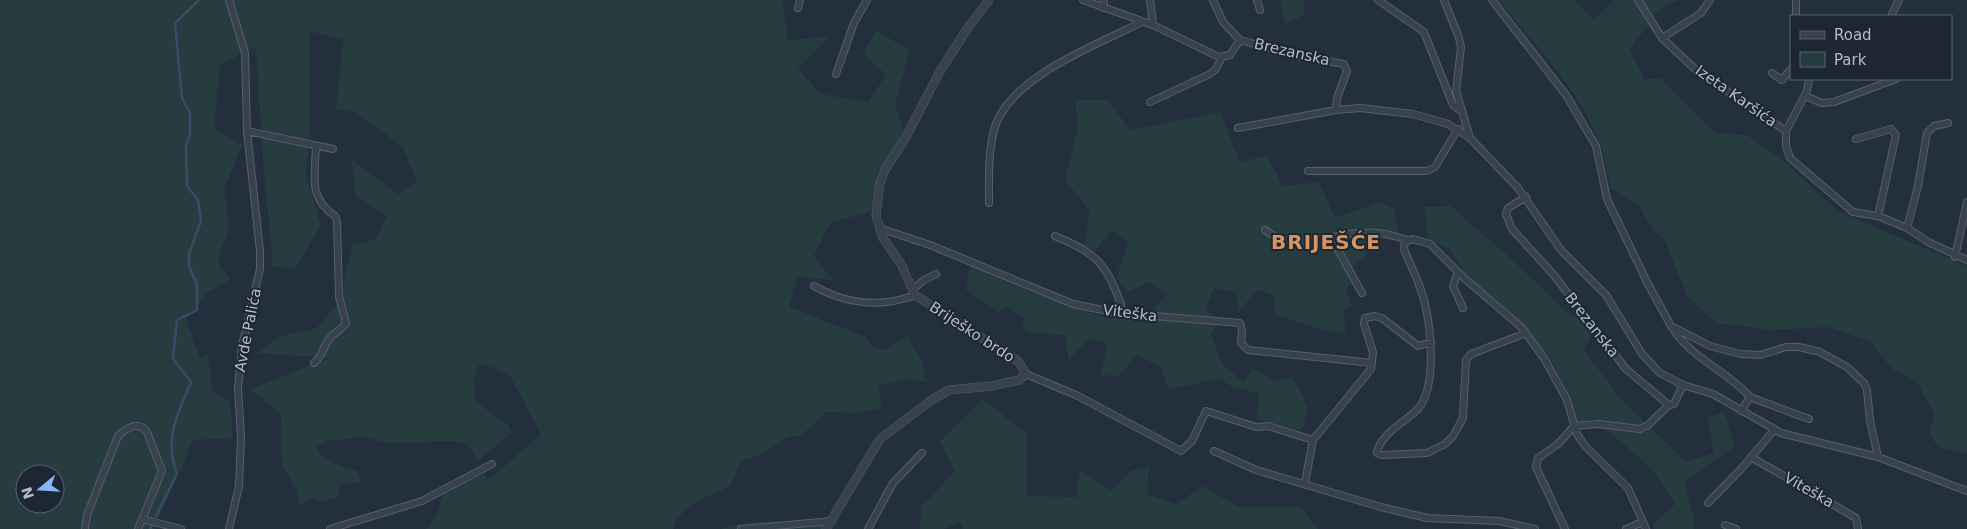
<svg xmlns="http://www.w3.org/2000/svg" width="1967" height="529" font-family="'DejaVu Sans',sans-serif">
<rect width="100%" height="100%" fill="#242f3e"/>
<path fill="#263c3f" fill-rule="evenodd" d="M0,0H782L788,40L828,37L798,69L821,94L868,102L886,75L863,53L876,30L910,51L895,104L906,136L885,169L872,211L830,223L814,256L833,280L798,277L789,307L864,336L873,347L883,350L907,336L923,363L925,382L910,379L879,385L882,408L855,413L826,412L801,436L788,437L760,455L741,461L730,486C707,497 681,504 673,529H427L435,518L444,491L484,474L487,479L496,474L541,434L510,376L492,367L479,365L473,382L476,402L507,424L512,432L478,461L468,445L455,441L387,443L364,437L327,441L316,447C325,463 340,466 357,471L361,483L341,484L336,498L320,502L312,497L300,506L297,491L282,465L281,415L251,389L330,358L257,353L278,337L317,328L341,299L352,245L376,239L387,216L356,196L352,160L398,194L417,182L403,147L355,112L336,110L343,40L309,31V135L306,177L321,225L295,269L273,266L263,160L256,46L220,65L214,129L242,145L224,189L229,228L217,261L230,280L207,293L186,320L200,358L208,355L213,392L230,401L233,438L192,440L181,471H179L154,529H0ZM25,474H55V504H25Z
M1280,0H1304V15L1285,24Z
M1499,0H1574L1594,19L1615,0H1680L1661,8L1629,50L1645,79H1662L1715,133L1747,135L1784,161L1837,211L1967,266V454L1938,447L1929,433L1935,415L1917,382L1891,368L1871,342L1828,327L1771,330L1716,323L1687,296L1664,239L1654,230L1637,204L1611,189C1607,175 1605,159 1600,144C1583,95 1532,41 1499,0Z
M1075,100H1108L1130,130L1221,112L1239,162L1267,156L1283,186L1319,182L1335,218L1379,202L1394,209L1398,233L1369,235L1365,257L1351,268L1354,283L1345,289L1351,306L1343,311L1346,334L1319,329L1274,314V296L1258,290L1238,312L1237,292L1214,288L1205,310L1219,320L1211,334L1222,364L1243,382L1253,368L1274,381L1293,377L1308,408L1302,431L1257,419L1259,393L1234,388L1220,379L1168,389L1161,367L1137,355L1118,377L1100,374L1108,344L1089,339L1069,360L1065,335L1033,333L1022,329L1024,318L1006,306L999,312L966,290L971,256L986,273L1028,291L1109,319L1126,305L1140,317L1149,314L1167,294L1149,282L1128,292L1116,278L1128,243L1112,230L1095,251L1085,246L1089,210L1065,180L1078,127Z
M1451,206L1519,266L1563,309L1594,330L1584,350L1620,398L1686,462L1714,453L1707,418L1724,412L1735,446L1685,481L1693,517V529H1655L1653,525L1675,504L1652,469L1593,418L1578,426L1572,400L1548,354L1499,302L1466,275L1450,249L1428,239L1425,207Z
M983,399L1026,433V496L1077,497L1079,470L1111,490L1130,471L1149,466L1147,494L1176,504L1203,486L1237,506H1299L1318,529H963L960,522L944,529H920L921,507L955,471L940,441Z
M829,520L822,529H720L750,522Z"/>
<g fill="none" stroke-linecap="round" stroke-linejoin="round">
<path stroke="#394c67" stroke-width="2.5" d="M156,516L177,474C164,439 177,415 191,382L173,359L177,320L197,310V284L189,266V254L201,221L198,200L187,186L186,145L190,134V113L182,98L175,23L199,0
M150,529L151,527"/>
<defs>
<path id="minor" d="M1083,0L1153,25L1219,57L1230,55L1240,40
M1150,0L1153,25
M1213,0L1223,22L1240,40L1297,56L1344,64L1347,71L1337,98L1336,110
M1257,0L1260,10
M1378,0L1424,32L1453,105L1461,111
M1444,0L1459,38L1461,47L1456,91L1470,138
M1492,0L1566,95L1596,146L1607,199L1648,284L1671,326L1710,346L1740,354L1760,355L1786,347H1799L1820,352L1847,367L1864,383L1867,390L1870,421L1878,457
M1638,0L1662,38L1696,70L1786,131V146L1790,158L1853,212L1878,216L1907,228L1928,242L1967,260
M1796,0V16
M798,8L800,0
M1103,8L1104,0
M1891,16L1899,0
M1662,38L1701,13L1710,0
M1772,73L1782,80L1791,69
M836,74L854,23L867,0
M1805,96L1822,103L1834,102L1896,79
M1150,102L1210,74L1216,69L1222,57
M1238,128L1336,110L1360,108L1413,114L1448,124L1470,138L1518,188L1561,250L1606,295L1642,354L1660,373L1683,385L1713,394L1781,433L1878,457L1967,491
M247,131L333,149
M1786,131L1807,91L1809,79
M1856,139L1891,129L1896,135L1878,216
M1308,171H1427L1435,167L1458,129
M1526,197L1508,208L1506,214L1512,229L1553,274L1626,369L1669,405L1674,404L1683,385
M989,203C989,178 988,154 994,130C1008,77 1097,45 1142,22
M879,228L930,245L1073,304L1117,313L1240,323L1242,330L1241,343L1248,350L1372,363
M1907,228L1918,186L1927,133L1934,126L1948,123
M1265,230C1296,254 1325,235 1358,233C1375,231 1391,234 1407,240
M1055,236C1097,254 1105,262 1121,304L1120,310L1115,313
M1332,239L1362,293
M1955,257L1967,202
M1458,272L1453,286L1463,308
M814,286C846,304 881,308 915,295
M912,290L924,280L936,274
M1672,327C1690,358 1726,370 1750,397L1741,411
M1526,333L1471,354L1466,360L1463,418L1453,436L1445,444L1427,453L1381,455L1377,453C1380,434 1405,422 1418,409C1437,387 1431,330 1425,304C1421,285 1411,267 1404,249L1405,242L1413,239L1430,244L1463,277L1521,327L1544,358L1567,400L1577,434L1585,446L1628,488L1646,529
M314,363C323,356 323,346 330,338C335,332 341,330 346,323L339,297L337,221L335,216C308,198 315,176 316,146
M1026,374L1078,396L1181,451L1192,441L1206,411L1256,427L1268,426L1313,440
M1750,397L1809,419
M1214,451L1256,470L1381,507L1427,518L1499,521L1535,529
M1751,457L1856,518L1858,529
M1305,483L1313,440L1371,369L1373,352L1364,324L1365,318L1375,316L1382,318L1418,346L1431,342
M1708,503L1742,468L1774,430
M142,519L181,529
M1725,525L1736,529
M85,529L87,515L118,436C127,428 138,420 147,432L162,471L138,529
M229,529L239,486L241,438L238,388L242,346L260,269V251L247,131L245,53L229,0
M330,529L422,501L492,464
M741,529L832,521
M868,529L893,483L922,453
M1565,529L1536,467L1538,458L1558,444L1574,426L1598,424L1640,429L1648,425L1669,405
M1626,529L1643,522"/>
<path id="tertiary" d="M826,529L880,439L930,401L949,390L992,386L1019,380L1026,374L1018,361L915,295L901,264L883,238L876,216L880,183L886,168L906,137L939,73L969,26L989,0"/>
</defs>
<use href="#minor" stroke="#565f6c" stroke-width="8"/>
<use href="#tertiary" stroke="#565f6c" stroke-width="9"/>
<use href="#minor" stroke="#38414e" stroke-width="6"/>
<use href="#tertiary" stroke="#38414e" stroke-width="8"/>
</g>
<g text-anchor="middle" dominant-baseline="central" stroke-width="4" stroke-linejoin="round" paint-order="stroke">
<g font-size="15" fill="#b4bcc9" stroke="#1d2633">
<text transform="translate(1292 52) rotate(13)">Brezanska</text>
<text transform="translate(1736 96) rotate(35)">Izeta Karšića</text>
<text transform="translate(1130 313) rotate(7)">Viteška</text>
<text transform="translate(1592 325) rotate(52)">Brezanska</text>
<text transform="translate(248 330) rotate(-79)">Avde Palića</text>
<text transform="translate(972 332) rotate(33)">Briješko brdo</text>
<text transform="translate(1809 490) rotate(30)">Viteška</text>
</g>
<g font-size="20" font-weight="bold" letter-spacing="1" fill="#d59563" stroke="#1d2633">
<text x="1326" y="242">BRIJEŠĆE</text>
</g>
</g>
<rect x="1790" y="15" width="162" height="65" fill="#1d2633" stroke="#59626f"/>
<rect x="1800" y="31" width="25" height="8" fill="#38414e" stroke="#59626f"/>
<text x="1834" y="40" font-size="15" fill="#b4bcc9">Road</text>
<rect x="1800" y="52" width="25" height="15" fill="#263c3f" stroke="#59626f"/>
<text x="1834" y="65" font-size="15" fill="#b4bcc9">Park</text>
<g transform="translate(40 489) rotate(252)"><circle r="24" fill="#1d2633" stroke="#59626f"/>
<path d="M0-4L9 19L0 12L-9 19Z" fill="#8ab4f8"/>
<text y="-8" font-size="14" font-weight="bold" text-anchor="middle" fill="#b4bcc9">N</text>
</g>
</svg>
